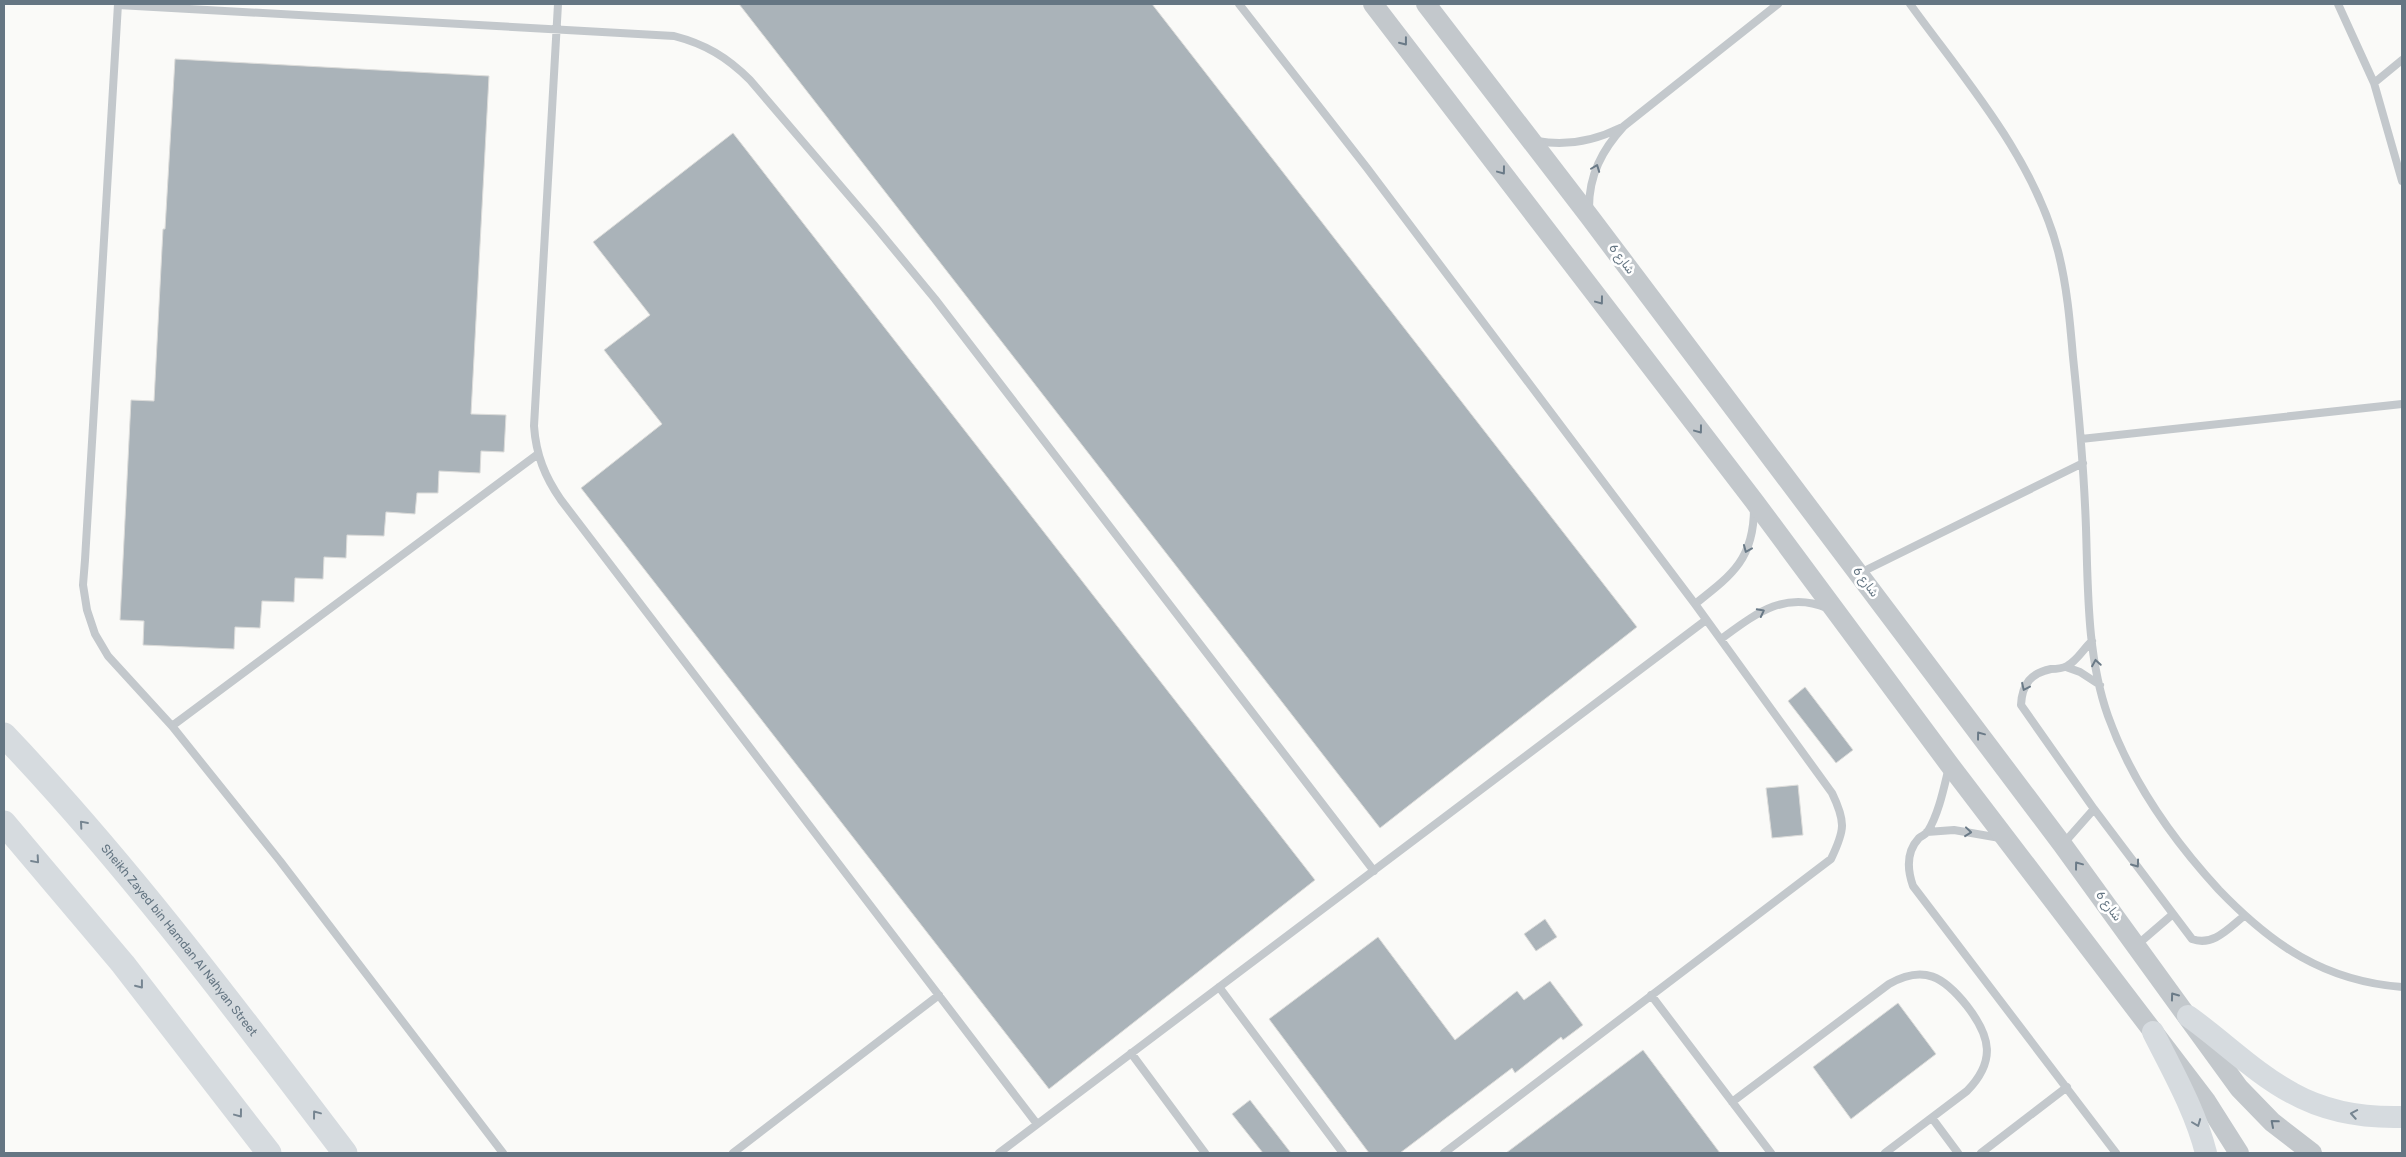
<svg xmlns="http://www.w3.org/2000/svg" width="2406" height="1157" font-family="Rubik,'Noto Naskh Arabic',sans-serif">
<rect width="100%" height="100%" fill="#fafaf8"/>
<path fill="#aab3b9" stroke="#dcdcda" d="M739,4H1152L1637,627L1380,828Z
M175,59L489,76L471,414L506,415L504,452L481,451L480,473L439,471L438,493H417L415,514L386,512L384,536L347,535L346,558L324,557L323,579L295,578L294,602L262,601L260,628L235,627L234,649L143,645L144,621L120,620L131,400L154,401L163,229H165Z
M733,133L1315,880L1049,1089L581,488L662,424L604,350L650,315L593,242Z
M1805,687L1853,750L1836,763L1788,701Z
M1798,785L1803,835L1772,838L1766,788Z
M1545,919L1557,937L1536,951L1524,934Z
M1378,937L1455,1040L1517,991L1524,1000L1550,981L1583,1025L1563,1040L1561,1037L1515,1073L1512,1068L1400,1153H1369L1269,1019Z
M1898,1003L1936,1054L1851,1119L1813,1067Z
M1643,1050L1720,1153H1506Z
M1250,1100L1291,1153H1263L1232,1114Z"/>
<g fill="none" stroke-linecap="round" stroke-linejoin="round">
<path stroke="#c3c8cc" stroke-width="8" d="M118,4L85,560L83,585L87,610L95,634L108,656L172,726L280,861L503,1153
M558,4L534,426C536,455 545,477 561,500L1037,1124
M1239,4L1367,168L1695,604L1832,793C1846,822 1845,830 1831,859L1444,1153
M1910,4C1965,80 2034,158 2058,251C2067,286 2070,322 2073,357C2079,414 2084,471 2086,528C2088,590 2087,657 2108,716C2131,780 2173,840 2219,890C2272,945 2324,981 2402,987
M2338,4L2374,83L2402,181
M118,5L674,36C705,44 727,57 750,80L874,225L935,299L1374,871
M2374,83L2402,60
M1537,141C1566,146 1594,141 1620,128
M1589,208C1589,175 1602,150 1624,126L1778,4
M2081,439L2402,404
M1860,573L2083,463
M1695,604C1732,575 1754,559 1754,508
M1721,639C1754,615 1784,590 1827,608
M2092,641C2083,649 2078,660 2067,666C2063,668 2056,669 2051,669C2031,673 2022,684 2021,705L2094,809L2192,939C2213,947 2229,928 2244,916
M2066,667L2080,672L2100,685
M172,726L538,454
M1949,767C1944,787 1939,813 1928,831C1926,834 1922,836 1919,838C1906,852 1907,869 1913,886L2116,1153
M1927,832L1954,830L2000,838
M2064,843L2094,809
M2137,945L2173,914
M1219,987L1343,1153
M1651,995L1771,1153
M1131,1053L1205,1153
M1732,1102L1889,984C1924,964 1944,977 1967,1006C1991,1037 1996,1061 1967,1091L1885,1153
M1932,1118L1958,1153
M733,1153L939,995
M999,1153L1706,620
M1981,1153L2067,1087"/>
<path stroke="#c3c8cc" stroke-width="20" d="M1373,4L1754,501L1949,764L2206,1101L2239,1153
M1426,4L1589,216L2062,844L2239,1088L2272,1122L2312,1153"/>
<path stroke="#d6dbdf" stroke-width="22" d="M2188,1016C2222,1040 2256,1074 2292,1093C2326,1112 2364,1118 2402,1117
M2153,1032C2173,1072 2195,1110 2206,1153"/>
<g stroke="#d6dbdf" stroke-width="25">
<path id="s1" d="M4,735C127,864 237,1011 345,1153"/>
<path d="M4,823L123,964L269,1153"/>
</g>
</g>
<defs><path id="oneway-chevron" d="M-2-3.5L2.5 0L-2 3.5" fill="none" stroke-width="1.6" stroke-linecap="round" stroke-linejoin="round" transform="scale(1.25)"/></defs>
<g stroke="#6a7a87">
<use href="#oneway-chevron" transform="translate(1404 42) rotate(52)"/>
<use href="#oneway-chevron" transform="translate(1596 168) rotate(-69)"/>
<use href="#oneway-chevron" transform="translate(1502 171) rotate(53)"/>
<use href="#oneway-chevron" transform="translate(1600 301) rotate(53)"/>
<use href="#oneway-chevron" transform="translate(1699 430) rotate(53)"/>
<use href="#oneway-chevron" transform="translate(1747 549) rotate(113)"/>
<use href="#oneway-chevron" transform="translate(1761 612) rotate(-27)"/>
<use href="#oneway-chevron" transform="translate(2096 663) rotate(-99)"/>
<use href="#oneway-chevron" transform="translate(2025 687) rotate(115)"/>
<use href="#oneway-chevron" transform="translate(1980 735) rotate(-127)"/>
<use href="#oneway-chevron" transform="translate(1968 832) rotate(6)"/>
<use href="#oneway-chevron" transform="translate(2136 864) rotate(54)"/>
<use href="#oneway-chevron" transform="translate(2078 865) rotate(-127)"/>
<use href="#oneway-chevron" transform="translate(2174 996) rotate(-126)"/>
<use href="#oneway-chevron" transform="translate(2274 1123) rotate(-139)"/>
</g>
<g stroke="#768591">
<use href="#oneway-chevron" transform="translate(83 824) rotate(-131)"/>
<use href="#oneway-chevron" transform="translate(36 860) rotate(49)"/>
<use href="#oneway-chevron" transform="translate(140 985) rotate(52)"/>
<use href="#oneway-chevron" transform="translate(239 1114) rotate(53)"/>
<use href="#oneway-chevron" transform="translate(316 1114) rotate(-127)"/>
<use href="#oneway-chevron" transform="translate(2354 1114) rotate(-170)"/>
<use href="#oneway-chevron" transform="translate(2197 1123) rotate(69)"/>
</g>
<g text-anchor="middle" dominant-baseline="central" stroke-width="5" stroke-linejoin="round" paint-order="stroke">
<g font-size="12" fill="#657683" stroke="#fff">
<text transform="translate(1622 259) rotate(53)">شارع 6</text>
<text transform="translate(1866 582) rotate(53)">شارع 6</text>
<text transform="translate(2109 906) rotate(53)">شارع 6</text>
<text stroke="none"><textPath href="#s1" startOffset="270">Sheikh Zayed bin Hamdan Al Nahyan Street</textPath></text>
</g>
</g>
<rect width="2406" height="1157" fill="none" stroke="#657683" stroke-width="10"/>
</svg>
